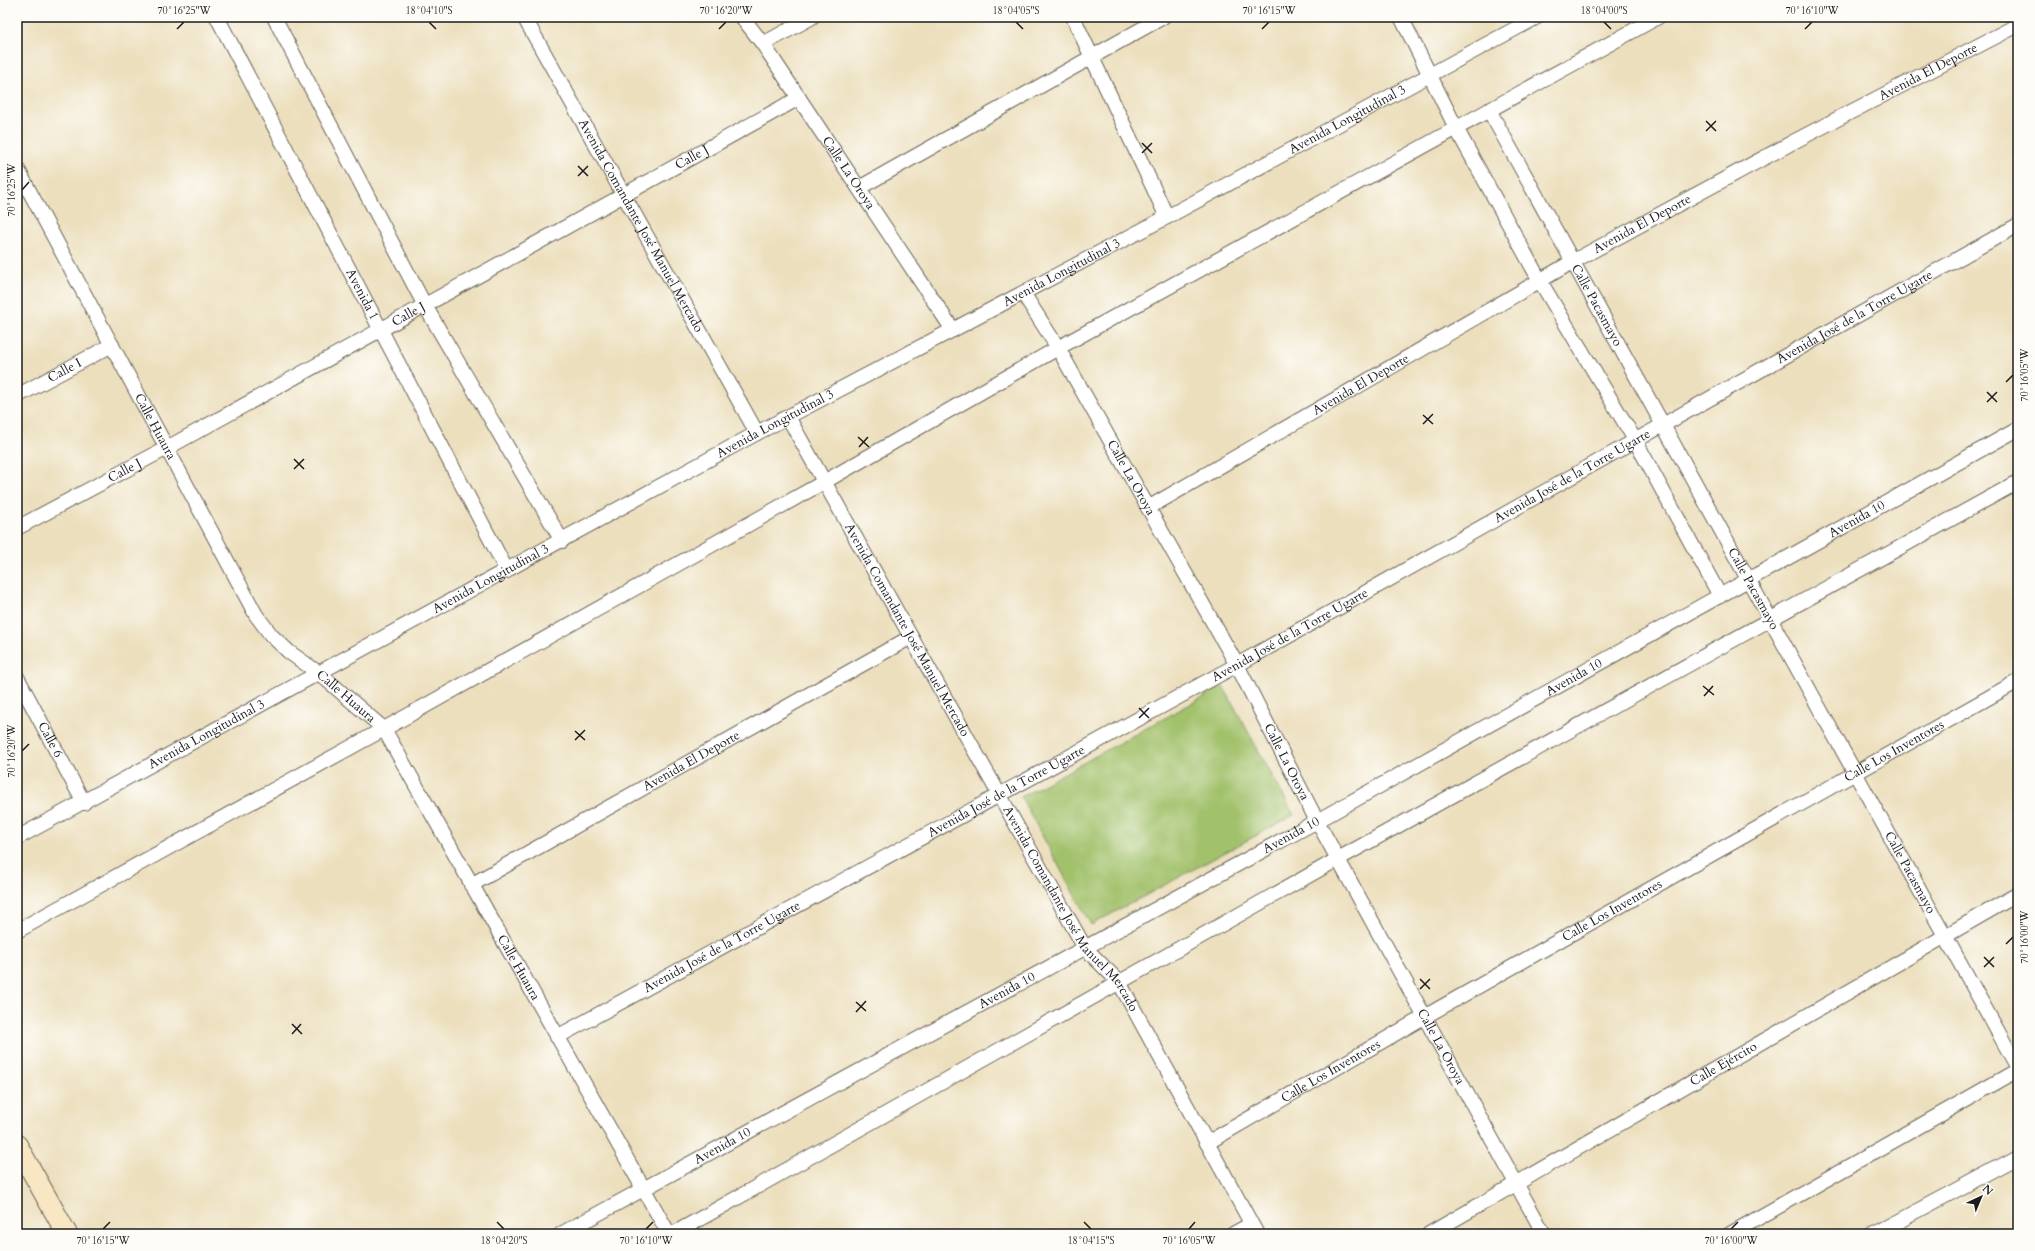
<svg xmlns="http://www.w3.org/2000/svg" width="2035" height="1251" font-family="Cardo,serif">
<rect width="100%" height="100%" fill="#fdfcf7"/>
<filter id="ink" filterUnits="userSpaceOnUse"><feTurbulence type="fractalNoise" baseFrequency=".025" numOctaves="2"/><feDisplacementMap in="SourceGraphic" scale="8" xChannelSelector="R" yChannelSelector="G"/><feConvolveMatrix kernelMatrix="1 2 1 2 8 2 1 2 1" color-interpolation-filters="sRGB"/></filter>
<filter id="wash" filterUnits="userSpaceOnUse"><feTurbulence type="fractalNoise" baseFrequency=".012" numOctaves="4" result="noise"/><feDisplacementMap in="SourceGraphic" scale="16" xChannelSelector="R" yChannelSelector="G"/><feGaussianBlur stdDeviation="0.9" result="paint"/><feColorMatrix in="noise" values="0 0 0 0 0 0 0 0 0 0 0 0 0 0 0 0 0 1.4 0 .05"/><feComposite in="paint" operator="in"/></filter>
<g filter="url(#wash)">
<rect width="100%" height="100%" fill="#ecdfbd"/>
<path fill="#a1c16a" stroke="#5e6e43" d="M1223,686L1294,815L1091,925L1021,797Z"/>
</g>
<g filter="url(#ink)">
<g fill="none" stroke-linecap="round" stroke-linejoin="round">
<defs>
<g id="street">
<path id="s1" d="M217,17L507,571"/>
<path d="M274,17L424,304L562,541"/>
<path id="s2" d="M524,17L757,433"/>
<path id="s3" d="M742,17L763,44L953,330"/>
<path d="M1073,17L1167,217"/>
<path d="M1401,17L1456,128L1540,281L1635,440L1720,596"/>
<path d="M763,44L812,17"/>
<path id="s4" d="M1489,110L2018,1068"/>
<path id="s5" d="M17,168L256,615L271,635L289,652L320,674L384,729L669,1234"/>
<path d="M859,188L1163,17"/>
<path id="s6" d="M1023,293L1058,348L1237,665L1317,821L1544,1234"/>
<path id="s7" d="M17,396L112,345"/>
<path id="s8" d="M788,417L1085,948L1119,982L1257,1234"/>
<path id="s9" d="M1148,508L1572,262L1795,141L2018,25"/>
<path id="s10" d="M17,528L167,448L799,98"/>
<path id="s11" d="M17,677L84,803"/>
<path id="s12" d="M17,838L757,433L1167,217L1537,17"/>
<path id="s13" d="M471,885L911,637"/>
<path d="M17,931L384,729L824,482L1058,348L1658,17"/>
<path id="s14" d="M557,1037L1237,665L2018,225"/>
<path id="s15" d="M1207,1143L1424,1017L2018,681"/>
<path id="s16" d="M561,1234L1317,821L2018,429"/>
<path d="M673,1234L1338,859L2018,482"/>
<path d="M1233,1234L1251,1224"/>
<path id="s17" d="M1429,1234L2018,894"/>
<path d="M1730,1234L2018,1070"/>
<path d="M1874,1234L2018,1157"/>
</g>
<path id="secondary" d="M17,1145L67,1234"/>
</defs>
<use href="#street" stroke="#656054" stroke-width="16"/>
<use href="#secondary" stroke="#656054" stroke-width="22"/>
<use href="#street" stroke="#fff" stroke-width="14"/>
<use href="#secondary" stroke="#f9e7c3" stroke-width="20"/>
</g>
</g>
<path fill="none" stroke="#1c1c1c" stroke-width="1.5" d="M429,22L436,29M1016,22L1023,29M1604,22L1611,29M177,29L184,22M719,29L726,22M1262,29L1269,22M1805,29L1812,22M1706,121L1716,131M1706,131L1716,121M1142,143L1152,153M1142,153L1152,143M578,166L588,176M578,176L588,166M22,190L29,182M2006,382L2013,375M1987,392L1997,402M1987,402L1997,392M1423,415L1433,424M1423,424L1433,414M858,437L869,447M859,447L868,437M294,459L304,469M294,469L304,459M1703,686L1714,695M1704,696L1713,686M1139,708L1149,718M1139,718L1149,708M575,731L585,740M575,740L585,730M22,751L29,744M2006,944L2013,937M1984,957L1994,967M1984,967L1994,957M1420,979L1430,989M1420,989L1430,979M856,1002L866,1011M856,1012L866,1001M292,1024L302,1034M292,1034L301,1024M497,1222L504,1229M1084,1222L1091,1229M103,1229L110,1222M646,1229L653,1222M1189,1229L1195,1222M1731,1229L1738,1222"/>
<g text-anchor="middle" dominant-baseline="central" stroke-width="3" stroke-linejoin="round" paint-order="stroke">
<g font-size="13" fill="#1c1c1c" stroke="#fdfcf7">
<text stroke="none"><textPath href="#s9" startOffset="894">Avenida El Deporte</textPath></text>
<text stroke="none"><textPath href="#s12" startOffset="1512">Avenida Longitudinal 3</textPath></text>
<text stroke="none"><textPath href="#s10" startOffset="770">Calle J</textPath></text>
<text stroke="none"><textPath href="#s3" startOffset="189">Calle La Oroya</textPath></text>
<text stroke="none"><textPath href="#s9" startOffset="570">Avenida El Deporte</textPath></text>
<text stroke="none"><textPath href="#s2" startOffset="239">Avenida Comandante José Manuel Mercado</textPath></text>
<text stroke="none"><textPath href="#s12" startOffset="1188">Avenida Longitudinal 3</textPath></text>
<text stroke="none"><textPath href="#s1" startOffset="313">Avenida 1</textPath></text>
<text stroke="none"><textPath href="#s4" startOffset="223">Calle Pacasmayo</textPath></text>
<text stroke="none"><textPath href="#s10" startOffset="446">Calle J</textPath></text>
<text stroke="none"><textPath href="#s14" startOffset="1484">Avenida José de la Torre Ugarte</textPath></text>
<text stroke="none"><textPath href="#s7" startOffset="54">Calle I</textPath></text>
<text stroke="none"><textPath href="#s9" startOffset="246">Avenida El Deporte</textPath></text>
<text stroke="none"><textPath href="#s12" startOffset="864">Avenida Longitudinal 3</textPath></text>
<text stroke="none"><textPath href="#s5" startOffset="293">Calle Huaura</textPath></text>
<text stroke="none"><textPath href="#s10" startOffset="122">Calle J</textPath></text>
<text stroke="none"><textPath href="#s14" startOffset="1160">Avenida José de la Torre Ugarte</textPath></text>
<text stroke="none"><textPath href="#s6" startOffset="214">Calle La Oroya</textPath></text>
<text stroke="none"><textPath href="#s16" startOffset="1480">Avenida 10</textPath></text>
<text stroke="none"><textPath href="#s12" startOffset="540">Avenida Longitudinal 3</textPath></text>
<text stroke="none"><textPath href="#s4" startOffset="547">Calle Pacasmayo</textPath></text>
<text stroke="none"><textPath href="#s8" startOffset="244">Avenida Comandante José Manuel Mercado</textPath></text>
<text stroke="none"><textPath href="#s14" startOffset="836">Avenida José de la Torre Ugarte</textPath></text>
<text stroke="none"><textPath href="#s16" startOffset="1156">Avenida 10</textPath></text>
<text stroke="none"><textPath href="#s5" startOffset="629">Calle Huaura</textPath></text>
<text stroke="none"><textPath href="#s12" startOffset="216">Avenida Longitudinal 3</textPath></text>
<text stroke="none"><textPath href="#s11" startOffset="71">Calle 6</textPath></text>
<text stroke="none"><textPath href="#s15" startOffset="791">Calle Los Inventores</textPath></text>
<text stroke="none"><textPath href="#s13" startOffset="253">Avenida El Deporte</textPath></text>
<text stroke="none"><textPath href="#s6" startOffset="538">Calle La Oroya</textPath></text>
<text stroke="none"><textPath href="#s14" startOffset="512">Avenida José de la Torre Ugarte</textPath></text>
<text stroke="none"><textPath href="#s16" startOffset="832">Avenida 10</textPath></text>
<text stroke="none"><textPath href="#s4" startOffset="871">Calle Pacasmayo</textPath></text>
<text stroke="none"><textPath href="#s8" startOffset="568">Avenida Comandante José Manuel Mercado</textPath></text>
<text stroke="none"><textPath href="#s15" startOffset="467">Calle Los Inventores</textPath></text>
<text stroke="none"><textPath href="#s14" startOffset="188">Avenida José de la Torre Ugarte</textPath></text>
<text stroke="none"><textPath href="#s5" startOffset="953">Calle Huaura</textPath></text>
<text stroke="none"><textPath href="#s16" startOffset="508">Avenida 10</textPath></text>
<text stroke="none"><textPath href="#s6" startOffset="862">Calle La Oroya</textPath></text>
<text stroke="none"><textPath href="#s17" startOffset="340">Calle Ejército</textPath></text>
<text stroke="none"><textPath href="#s15" startOffset="143">Calle Los Inventores</textPath></text>
<text stroke="none"><textPath href="#s16" startOffset="184">Avenida 10</textPath></text>
</g>
</g>
<rect width="2035" height="1251" fill="none" stroke="#fdfcf7" stroke-width="44"/>
<g transform="translate(1981 1197) rotate(44)" stroke="#fdfcf7" stroke-width="3" paint-order="stroke">
<path d="M0-3L7 15L0 10L-7 15Z" fill="#1c1c1c"/>
<text y="-6" font-size="11" font-weight="bold" text-anchor="middle" fill="#1c1c1c">N</text>
</g>
<rect x="22" y="22" width="1991" height="1207" fill="none" stroke="#1c1c1c" stroke-width="1.5"/>
<g font-size="10" text-anchor="middle" fill="#1c1c1c">
<text x="184" y="14">70°16'25"W</text>
<text x="429" y="14">18°04'10"S</text>
<text x="726" y="14">70°16'20"W</text>
<text x="1016" y="14">18°04'05"S</text>
<text x="1269" y="14">70°16'15"W</text>
<text x="1604" y="14">18°04'00"S</text>
<text x="1812" y="14">70°16'10"W</text>
<text transform="translate(11 190) rotate(-90)" y="4">70°16'25"W</text>
<text transform="translate(2024 375) rotate(-90)" y="4">70°16'05"W</text>
<text transform="translate(11 751) rotate(-90)" y="4">70°16'20"W</text>
<text transform="translate(2024 937) rotate(-90)" y="4">70°16'00"W</text>
<text x="103" y="1244">70°16'15"W</text>
<text x="504" y="1244">18°04'20"S</text>
<text x="646" y="1244">70°16'10"W</text>
<text x="1091" y="1244">18°04'15"S</text>
<text x="1189" y="1244">70°16'05"W</text>
<text x="1731" y="1244">70°16'00"W</text>
</g>
</svg>
